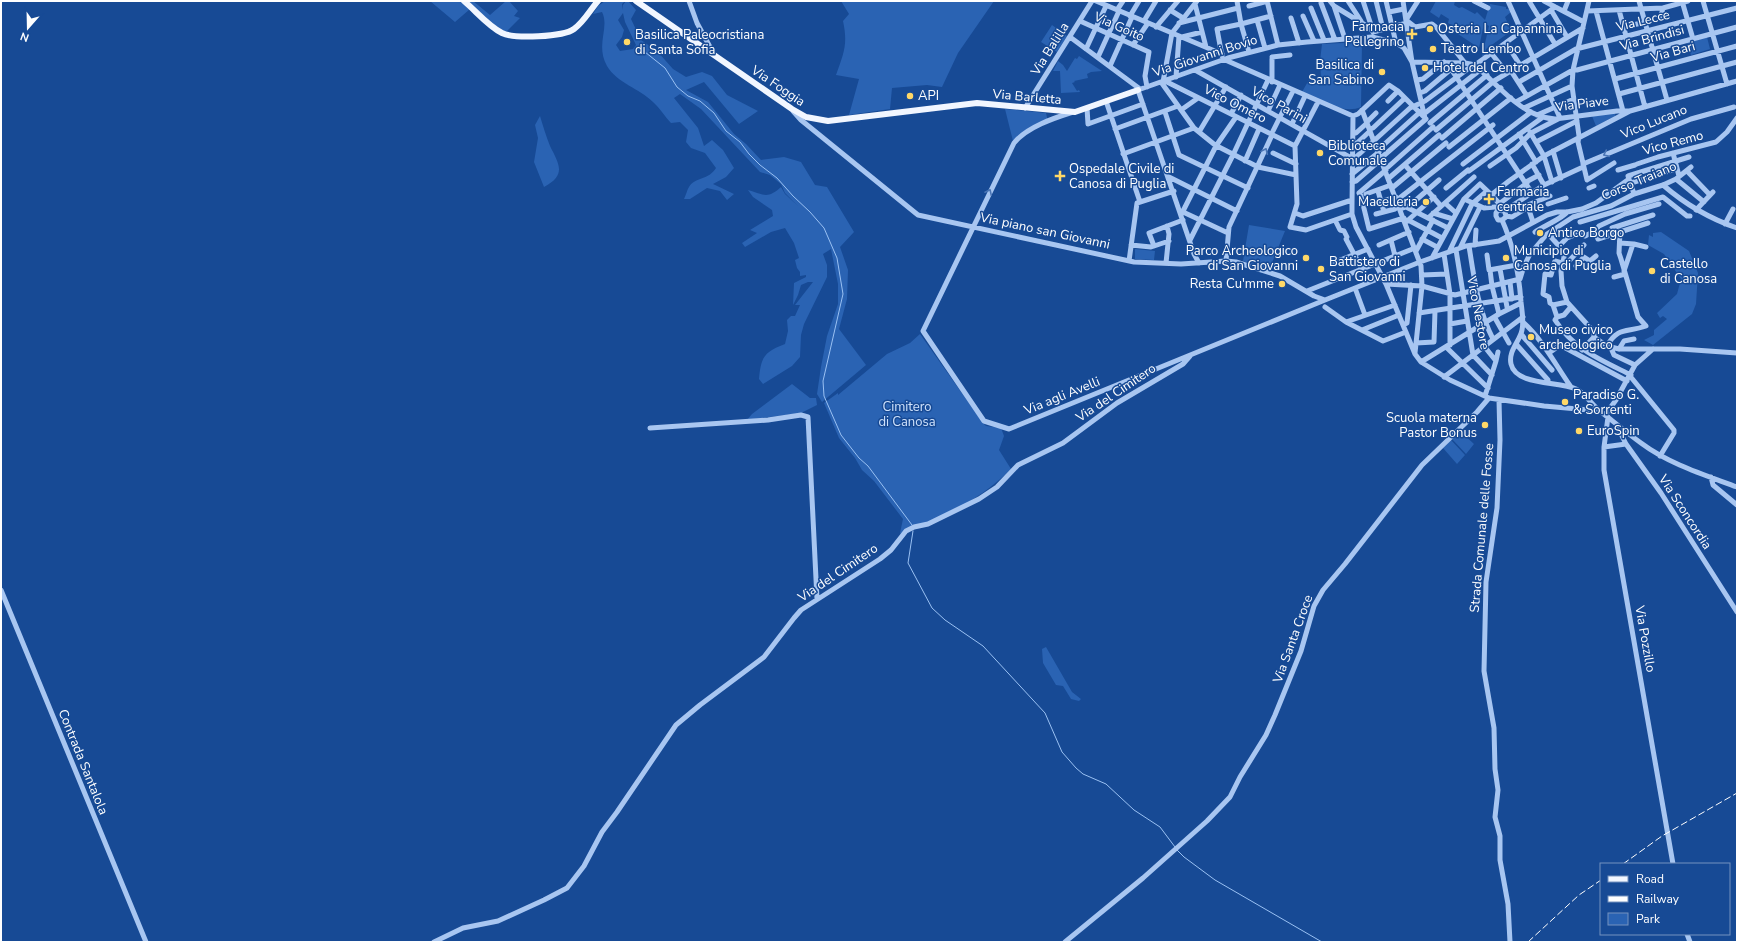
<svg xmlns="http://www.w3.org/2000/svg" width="1738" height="943" font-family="'Nunito Sans',sans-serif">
<rect width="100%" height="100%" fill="#174a95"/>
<path fill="#2a63b3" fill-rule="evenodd" d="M430,1H460L470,9L455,22Z
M467,1H473L490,15L506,1H509L518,11L514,16L520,18L506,32L495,25Z
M605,1H625L622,4L623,10V5L626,1H628L636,10L631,19L641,40L657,51L673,69L686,77L702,72L712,76L727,95L758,111L739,124L704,82L686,90L708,102L734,134L746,144L761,160L784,157L801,162L815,185L827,187L854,232L840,247L848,270L847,299L839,329L866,365L822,402L817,394L821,367L827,336L838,304V284L831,249L823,254L827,265V277L804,324L801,335L800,357L792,366L763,384L759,379C761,357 764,352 785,344L788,331L787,320L791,316H795L800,305H795L813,282H808L801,285L798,295L793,305L794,283L806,277V275L800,276V272L797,268L795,260L799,258L794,243L785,228L771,232L745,247L742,243L757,233L750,230L773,216L772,210L753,197L748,190C764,195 768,199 781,187L785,194L798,206L785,193L781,184L770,175L760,172L701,109L680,94L674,98L698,128L704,146L712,140L723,150L734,168L726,177L713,184L734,194L727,200L720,191L707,188L690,199H684C686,195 687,190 689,187C695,177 709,180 716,168L705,153L691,148L686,142L688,130L680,122L671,123C665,117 660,108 653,102C639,88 618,84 607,66C595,44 610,28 602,12L593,14L598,6ZM623,13L625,22L636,45L633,49L620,51L616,45L622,37L624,30L618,20Z
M841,1H994L958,53L942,87L927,85L892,88L890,109L849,115L859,79L836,75C844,53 848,44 843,21L849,14Z
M1436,1H1455L1454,5L1459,8L1462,7L1475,14L1477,12L1485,20L1490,4L1506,7V9H1510L1511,12L1505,17L1509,26H1511L1514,29L1486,49L1485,56H1482L1489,26L1484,23L1479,48L1455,32L1457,28L1448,23L1449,19L1441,14L1439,18L1430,12Z
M1052,25L1067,36L1057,52L1041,42Z
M1707,37L1710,49L1691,55L1687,43Z
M1362,42L1361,107C1342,115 1320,99 1302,92L1310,78H1321L1320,61L1322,44Z
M1079,56L1102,71L1091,72L1087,74L1088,78L1074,81L1075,82L1072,83L1077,91L1079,90L1080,92L1061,93L1060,71H1053L1058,61L1063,65L1067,71L1075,58L1077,59Z
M1005,109L1046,113L1048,122L1013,141Z
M1615,113V116L1596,126L1592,116Z
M540,116C543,126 546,136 550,146C559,164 567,175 544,187L534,162L538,138L535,125Z
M1249,225L1285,231L1269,270L1243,261Z
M1661,232L1689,251L1698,273L1696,304L1692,314L1653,345L1644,340L1654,335V330L1667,319L1663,316L1660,318L1657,313L1677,294L1681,279L1664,254L1648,245L1649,235L1653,237V233Z
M1135,249L1155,251L1154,260L1135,259Z
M920,334L983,423L986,426L1001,428L1004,436L999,450L1011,469C977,503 943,515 901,534L900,533L903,519L874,481L862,470L855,458L839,438L824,403L838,393V395L887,354L910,343Z
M792,384L810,398H816L817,405L801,413L747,420L752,414Z
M1460,431L1474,444L1466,454L1452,439Z
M1451,440L1465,455L1457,464L1443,448Z
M1046,647L1072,692L1081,699L1079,701L1071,699L1063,686L1056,685L1043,663L1042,649Z"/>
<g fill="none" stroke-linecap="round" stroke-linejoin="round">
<path stroke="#9ac1f3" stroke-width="1" d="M645,52L665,68L677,87L688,96L700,101L714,113L726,131L740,142L749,154L760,165L777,178L793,196L810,212L824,228L837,258L843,294L823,381L824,396L841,435L859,458L868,466L912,525
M913,531L908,563L932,608L945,620L983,646L1045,713L1062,752L1076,768L1083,774L1106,784L1134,810L1160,827L1175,847
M1177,850L1184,857L1215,880L1322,942"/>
<path stroke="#a8c6f1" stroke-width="5" d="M689,1L697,23L710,47L709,52
M1096,1L1222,54
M1237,1L1241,24L1271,16
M1267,1L1278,45
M1330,1L1334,6L1370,28L1373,32
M1348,1L1361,21
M1363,1L1373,31
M1376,1L1383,29
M1386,1L1396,43
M1403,1L1412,62L1425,118
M1474,1L1488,8
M1529,1L1555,44
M1544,1L1584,22
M1589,1L1573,70L1572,86L1579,136L1578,142L1587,180L1614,163
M1639,1L1667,100
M1682,1L1693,39
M1703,1L1727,84
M1321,3L1335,40
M1195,4L1206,47
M1249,6L1268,1
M1334,6L1345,39
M1311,8L1324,40
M1117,10L1123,1
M1170,10L1183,18
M1551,10L1567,37
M1619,10L1645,107
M1564,11L1568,1
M1587,11L1663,8L1688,1
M1596,11L1623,111
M1389,12L1404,9
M1130,16L1139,1
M1303,16L1314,41
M1661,16L1663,8
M1291,18L1299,43
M1257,20L1265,48
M1406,20L1415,27L1432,24L1437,28L1465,63
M1406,20L1418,1
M1080,21L1149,52L1145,76L1147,87
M1144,21L1156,1
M1179,23L1238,8
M1156,27L1178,1
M1624,27L1646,22
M1373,32L1407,23
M1070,37L1140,89
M1182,37L1202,32
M1506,43L1520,65
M1133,45L1148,23
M1086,49L1106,6
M1491,53L1507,73
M1222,56L1217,29L1241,24L1249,52
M1098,57L1119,11
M1272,57L1290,55
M1223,59L1353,116
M1412,62L1465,63L1475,65C1499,86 1522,117 1555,119L1617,111H1629
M1475,65L1555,7
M1110,66L1132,17
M1451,69L1532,193
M1195,70L1353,159L1356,157L1410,108L1425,101L1473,65
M1511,71L1527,96
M1176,77L1179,36
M1615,79L1737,46
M1417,80L1423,79L1444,62
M1165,81L1295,146
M1161,82L1194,128L1215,145L1258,167L1296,175
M1163,82L1172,33L1197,1
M1272,82V59
M1519,82L1576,49L1737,8
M1420,93L1425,91L1451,69L1450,66
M1619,94L1737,62
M1106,101L1140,202
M1388,101L1398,91
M1318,102L1295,146L1297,204L1290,227L1306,230L1352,214
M1516,102L1573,70H1577L1737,27
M1025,108L1092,1
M1087,108L1088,124L1143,104
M1524,108L1572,86
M1181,110L1198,98
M1362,110L1421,266L1422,286L1415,353
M793,111L801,120L918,215L1134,262L1181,264L1226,261L1236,262L1280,276L1314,296L1325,300
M1268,111L1280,85
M1073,112C1054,118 1027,127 1014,143L923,331L984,421L1009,429L1325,300L1420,262L1466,246L1499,241L1547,215L1557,212H1567L1582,209L1596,203L1629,179
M1165,112L1179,155L1248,188
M1425,113L1480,70
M1231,114L1241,95
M1537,115L1574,99
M1353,116L1352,205V214L1356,227L1386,284L1415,354L1421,362L1450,380L1489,398L1544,406L1600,411
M1353,116L1358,114L1389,85L1398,91L1425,118
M1367,122L1376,113
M1430,123L1487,75
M1292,124L1305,96
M1115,129L1178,106
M1370,129L1373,128L1405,98
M1436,130L1494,81L1583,28
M1273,131L1293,91
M1199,132L1226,87
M1530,132L1544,156L1552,182
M1353,134L1356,133L1367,123
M1519,134L1536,162
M1442,138L1501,88
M1536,142L1577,121
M1353,144H1356L1370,131
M1449,147L1511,98
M1378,150L1420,112
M1553,151L1561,178
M1273,153L1296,164
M1673,153L1679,176
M1123,154L1194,128
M1381,158L1426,119
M1245,161L1259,129
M1676,161L1689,157
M1463,164L1531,112
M1532,164L1544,185
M1583,164L1691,119L1734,107
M1637,164L1658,157L1716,142L1727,132L1737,118
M1405,165L1441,206
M1490,166L1516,148L1531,133L1560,118L1508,1
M1385,168L1388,167L1433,127
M1386,170L1359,193L1361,196L1369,229L1404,218
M1618,170L1635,165
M1469,171L1543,117
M1687,171L1710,195
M1352,174L1379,152
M1169,177L1237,211
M1389,178L1439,135
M1676,179L1704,202
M1352,182L1356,181L1379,161L1382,160
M1526,182L1539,175
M1631,183L1675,169
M1663,185C1686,205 1708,218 1737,228
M1392,188L1446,143
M1446,188L1468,170
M1589,188L1594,186
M1378,191L1384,212
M1366,194L1391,185
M1634,194L1628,176L1673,162
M1491,195L1509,181L1544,156L1630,111L1737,81
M1464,199L1484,208L1495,207
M1397,200L1493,125
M1380,202L1396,197
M1445,203L1456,213
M1499,204L1527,183
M1548,204L1566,198
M1408,207L1439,180
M1528,207V205L1550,196
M1400,209L1406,207L1448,228
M1696,210L1713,192
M1504,211L1498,210L1496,213V216L1498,220H1502C1514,247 1519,273 1521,302C1522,311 1524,321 1522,330C1520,341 1508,351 1511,364C1516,386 1559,381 1576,389C1585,393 1592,405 1600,411C1614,422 1627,433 1641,443C1669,464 1705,475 1737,487
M1504,211L1544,185L1583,167
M1183,212L1228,233
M1295,213L1303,216L1352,200
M1433,213L1453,219
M1376,214L1395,209
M1181,215L1216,146L1236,117
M1506,216L1512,217L1528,207L1533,222
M1428,218L1474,177
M1335,220L1340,230L1344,231L1347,237L1346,239L1362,269
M1408,220L1442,238
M1406,222L1434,197
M1580,222L1663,197L1687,216H1690
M1725,224L1733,209
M1612,228L1653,215
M1555,230L1551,237L1559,246L1564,257L1561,271L1562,286L1567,302L1594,332V337L1607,346L1619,349H1680L1737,353
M1595,231L1598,239L1648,223
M1535,232C1542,227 1563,218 1567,212
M1422,239L1437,247
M1190,240L1233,155L1268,80
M1391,240L1395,256
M1620,243L1634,244L1646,247
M1131,245L1151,247L1169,241
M1379,245L1409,232
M1475,245L1476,230
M1154,246L1149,233L1183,220
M1469,246C1474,278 1478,310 1493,339
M1559,246L1567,238L1580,233L1585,236L1595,231L1599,226L1625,214L1659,204
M1460,248L1480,207
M1456,250L1473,355L1492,375
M1416,251L1433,220
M1449,252L1472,204L1487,191
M1444,254L1450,294V345
M1487,255L1489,270L1517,265
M1432,258L1464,199L1480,184C1487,191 1506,207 1506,217L1502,220
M1129,261L1137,203L1174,191
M1226,261L1229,227L1272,135
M1568,262L1584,245
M1166,263L1169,234L1167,226
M1199,263L1194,254L1138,90L1228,58L1278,45L1307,42L1372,37L1396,43L1404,48L1412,62
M1333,263L1368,249
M1562,263L1555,261L1551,275L1545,274L1543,294L1549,297L1550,303L1553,305L1567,302
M1576,266L1584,257L1590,261L1596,256
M1500,269L1507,307
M1490,270L1492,286L1499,314
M1624,271L1633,244
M1422,275L1447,274
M1614,277L1625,274
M1510,282L1512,299
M1386,284L1422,286L1455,295L1520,279L1524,266L1530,254L1547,234L1573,217L1611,206L1634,194L1663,185L1676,179L1691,167
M1355,288L1365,315
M1307,291L1415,248
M1553,305L1557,317L1555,320C1573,349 1601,360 1631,375
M1325,307L1346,322L1383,341L1406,332
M1419,313L1521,297
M1557,317L1564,315L1570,308
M1495,318L1509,343
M1346,322L1395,305
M1523,322C1543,340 1555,364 1571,387
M1450,324L1467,321
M1403,325L1407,323L1411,285
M1362,330L1399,315
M1521,334L1552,370
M1416,343L1434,342L1435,311
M1516,344L1548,380V383
M1484,346L1496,361L1485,396
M1607,346C1618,326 1627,333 1646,326L1638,317L1621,259L1619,253L1620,231
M1446,347L1488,388
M1611,348L1614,355L1635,365
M1619,349L1624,341L1634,339
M1582,350L1594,337
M1549,353L1560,345L1627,381
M1496,361L1498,352
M1421,362L1499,314L1521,303
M1630,376L1674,430V433L1660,456
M1444,377L1523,317
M1499,400L1500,440L1497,508L1486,582L1484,671L1494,728L1495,769L1498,790L1495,817L1500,836V860L1508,904L1510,942
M1605,415L1616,400L1635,365L1653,349
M1608,417L1604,447V470L1673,864
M1617,426L1626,444L1661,493L1737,612
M650,428L768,420L801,415L808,417L817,599
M1604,447L1626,444
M1711,477L1713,485L1737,505
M1,590L146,942
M1687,934L1690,942
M434,942L463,928L498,921L544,900L567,888L584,866L602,832L617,812L676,725L700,705L764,657L794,618L801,610L880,559L891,550L906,531L914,527L928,524L979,499L997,487L1018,465L1063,443L1117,403L1183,364L1190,356
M1065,942L1143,878L1207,821L1230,797L1240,777L1266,735L1275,715L1301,651L1314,606L1323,590L1345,564L1422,465L1477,412L1489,398"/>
<path stroke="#f1f6ff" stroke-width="6" d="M464,1C476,11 488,26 502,33C514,39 563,37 574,29C584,22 590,10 598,1
M636,1L792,109L806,117L828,121L977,103L1075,112L1138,90"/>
<path stroke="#fff" stroke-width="1" stroke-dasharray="7 3" stroke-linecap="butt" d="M1623,864L1662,836L1737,793
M1528,942L1579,895L1601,880"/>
</g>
<defs><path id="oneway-chevron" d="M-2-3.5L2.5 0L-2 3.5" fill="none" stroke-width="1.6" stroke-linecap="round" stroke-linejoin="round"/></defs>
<g stroke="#4a75b5">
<use href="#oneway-chevron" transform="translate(1265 151) rotate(-66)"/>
<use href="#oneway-chevron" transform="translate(1606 154) rotate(156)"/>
<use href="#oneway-chevron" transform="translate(989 192) rotate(-64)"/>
</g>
<g fill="#ffd867" stroke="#174a95" stroke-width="1.5">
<circle cx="1430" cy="29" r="4"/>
<path d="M1410 28h4v4h4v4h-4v4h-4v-4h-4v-4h4z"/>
<circle cx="627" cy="42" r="4"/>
<circle cx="1433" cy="49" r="4"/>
<circle cx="1425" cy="68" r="4"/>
<circle cx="1382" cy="72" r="4"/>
<circle cx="910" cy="96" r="4"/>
<circle cx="1320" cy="153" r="4"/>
<path d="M1058 170h4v4h4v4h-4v4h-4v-4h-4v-4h4z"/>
<path d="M1487 193h4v4h4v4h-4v4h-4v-4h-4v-4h4z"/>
<circle cx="1426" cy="202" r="4"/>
<circle cx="1540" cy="233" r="4"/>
<circle cx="1306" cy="258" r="4"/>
<circle cx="1506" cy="258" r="4"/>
<circle cx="1321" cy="269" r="4"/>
<circle cx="1652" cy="271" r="4"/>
<circle cx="1282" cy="284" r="4"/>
<circle cx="1531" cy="337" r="4"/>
<circle cx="1565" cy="402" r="4"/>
<circle cx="1485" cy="425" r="4"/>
<circle cx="1579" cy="431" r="4"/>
</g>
<g text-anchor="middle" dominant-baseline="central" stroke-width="3" stroke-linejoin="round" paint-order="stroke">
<g font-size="13" fill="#fff" stroke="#174a95">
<text transform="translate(1643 21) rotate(-14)">Via Lecce</text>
<text transform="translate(1119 27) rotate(24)">Via Goito</text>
<text transform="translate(1652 38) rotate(-15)">Via Brindisi</text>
<text transform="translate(1050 49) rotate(-58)">Via Balilla</text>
<text transform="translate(1673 52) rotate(-16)">Via Bari</text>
<text transform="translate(1205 56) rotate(-18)">Via Giovanni Bovio</text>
<text transform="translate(778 86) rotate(34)">Via Foggia</text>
<text transform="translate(1027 97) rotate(5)">Via Barletta</text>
<text transform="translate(1235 104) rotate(27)">Vico Omero</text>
<text transform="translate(1582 104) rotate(-7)">Via Piave</text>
<text transform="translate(1279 105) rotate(29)">Vico Parini</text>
<text transform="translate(1654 122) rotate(-22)">Vico Lucano</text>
<text transform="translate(1673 143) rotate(-15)">Vico Remo</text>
<text transform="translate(1639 181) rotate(-23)">Corso Traiano</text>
<text transform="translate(1045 231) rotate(12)">Via piano san Giovanni</text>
<text transform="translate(1478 313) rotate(79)">Vico Nestore</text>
<text transform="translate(1116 393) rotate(-34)">Via del Cimitero</text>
<text transform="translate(1062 396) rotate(-22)">Via agli Avelli</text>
<text transform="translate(1685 512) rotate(57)">Via Sconcordia</text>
<text transform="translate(1482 528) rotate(-85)">Strada Comunale delle Fosse</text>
<text transform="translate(838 573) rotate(-34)">Via del Cimitero</text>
<text transform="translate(1293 639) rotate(-70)">Via Santa Croce</text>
<text transform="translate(1645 639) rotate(80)">Via Pozzillo</text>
<text transform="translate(83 762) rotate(68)">Contrada Santalola</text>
</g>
<g font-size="13" fill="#fff" stroke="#174a95" text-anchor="start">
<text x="1404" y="27" text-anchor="end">Farmacia<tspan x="1404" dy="15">Pellegrino</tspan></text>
<text x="1438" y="29">Osteria La Capannina</text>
<text x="635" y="35">Basilica Paleocristiana<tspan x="635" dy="15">di Santa Sofia</tspan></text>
<text x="1441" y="49">Teatro Lembo</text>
<text x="1374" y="65" text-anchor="end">Basilica di<tspan x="1374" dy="15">San Sabino</tspan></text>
<text x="1433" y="68">Hotel del Centro</text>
<text x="918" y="96">API</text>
<text x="1328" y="146">Biblioteca<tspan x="1328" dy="15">Comunale</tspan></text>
<text x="1069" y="169">Ospedale Civile di<tspan x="1069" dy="15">Canosa di Puglia</tspan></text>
<text x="1497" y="192">Farmacia<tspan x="1497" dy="15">centrale</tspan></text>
<text x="1418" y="202" text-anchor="end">Macelleria</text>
<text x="1548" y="233">Antico Borgo</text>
<text x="1298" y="251" text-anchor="end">Parco Archeologico<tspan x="1298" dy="15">di San Giovanni</tspan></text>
<text x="1514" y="251">Municipio di<tspan x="1514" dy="15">Canosa di Puglia</tspan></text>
<text x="1329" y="262">Battistero di<tspan x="1329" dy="15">San Giovanni</tspan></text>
<text x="1660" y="264">Castello<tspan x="1660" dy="15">di Canosa</tspan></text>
<text x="1274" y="284" text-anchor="end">Resta Cu'mme</text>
<text x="1539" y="330">Museo civico<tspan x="1539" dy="15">archeologico</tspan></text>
<text x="1573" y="395">Paradiso G.<tspan x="1573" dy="15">&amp; Sorrenti</tspan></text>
<text x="1477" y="418" text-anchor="end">Scuola materna<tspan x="1477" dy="15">Pastor Bonus</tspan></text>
<text x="1587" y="431">EuroSpin</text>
</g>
<g font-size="13" fill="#cfe2fc" stroke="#174a95">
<text x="907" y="407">Cimitero<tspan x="907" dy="15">di Canosa</tspan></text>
</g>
</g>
<rect width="1738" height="943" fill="none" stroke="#ffffff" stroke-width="4"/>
<rect x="1600" y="863" width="130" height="72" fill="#174a95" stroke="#7492bf"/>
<rect x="1608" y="876" width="20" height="6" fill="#f1f6ff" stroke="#7492bf"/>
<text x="1636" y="883" font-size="12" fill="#ffffff">Road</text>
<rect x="1608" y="896" width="20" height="6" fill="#ffffff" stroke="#7492bf"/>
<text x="1636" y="903" font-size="12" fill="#ffffff">Railway</text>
<rect x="1608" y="913" width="20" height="12" fill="#2a63b3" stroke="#7492bf"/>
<text x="1636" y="923" font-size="12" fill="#ffffff">Park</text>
<g transform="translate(28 28) rotate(200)" stroke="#174a95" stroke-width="3" paint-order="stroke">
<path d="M0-3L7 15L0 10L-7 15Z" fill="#ffffff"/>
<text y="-6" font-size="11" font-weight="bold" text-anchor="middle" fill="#ffffff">N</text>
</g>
</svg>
